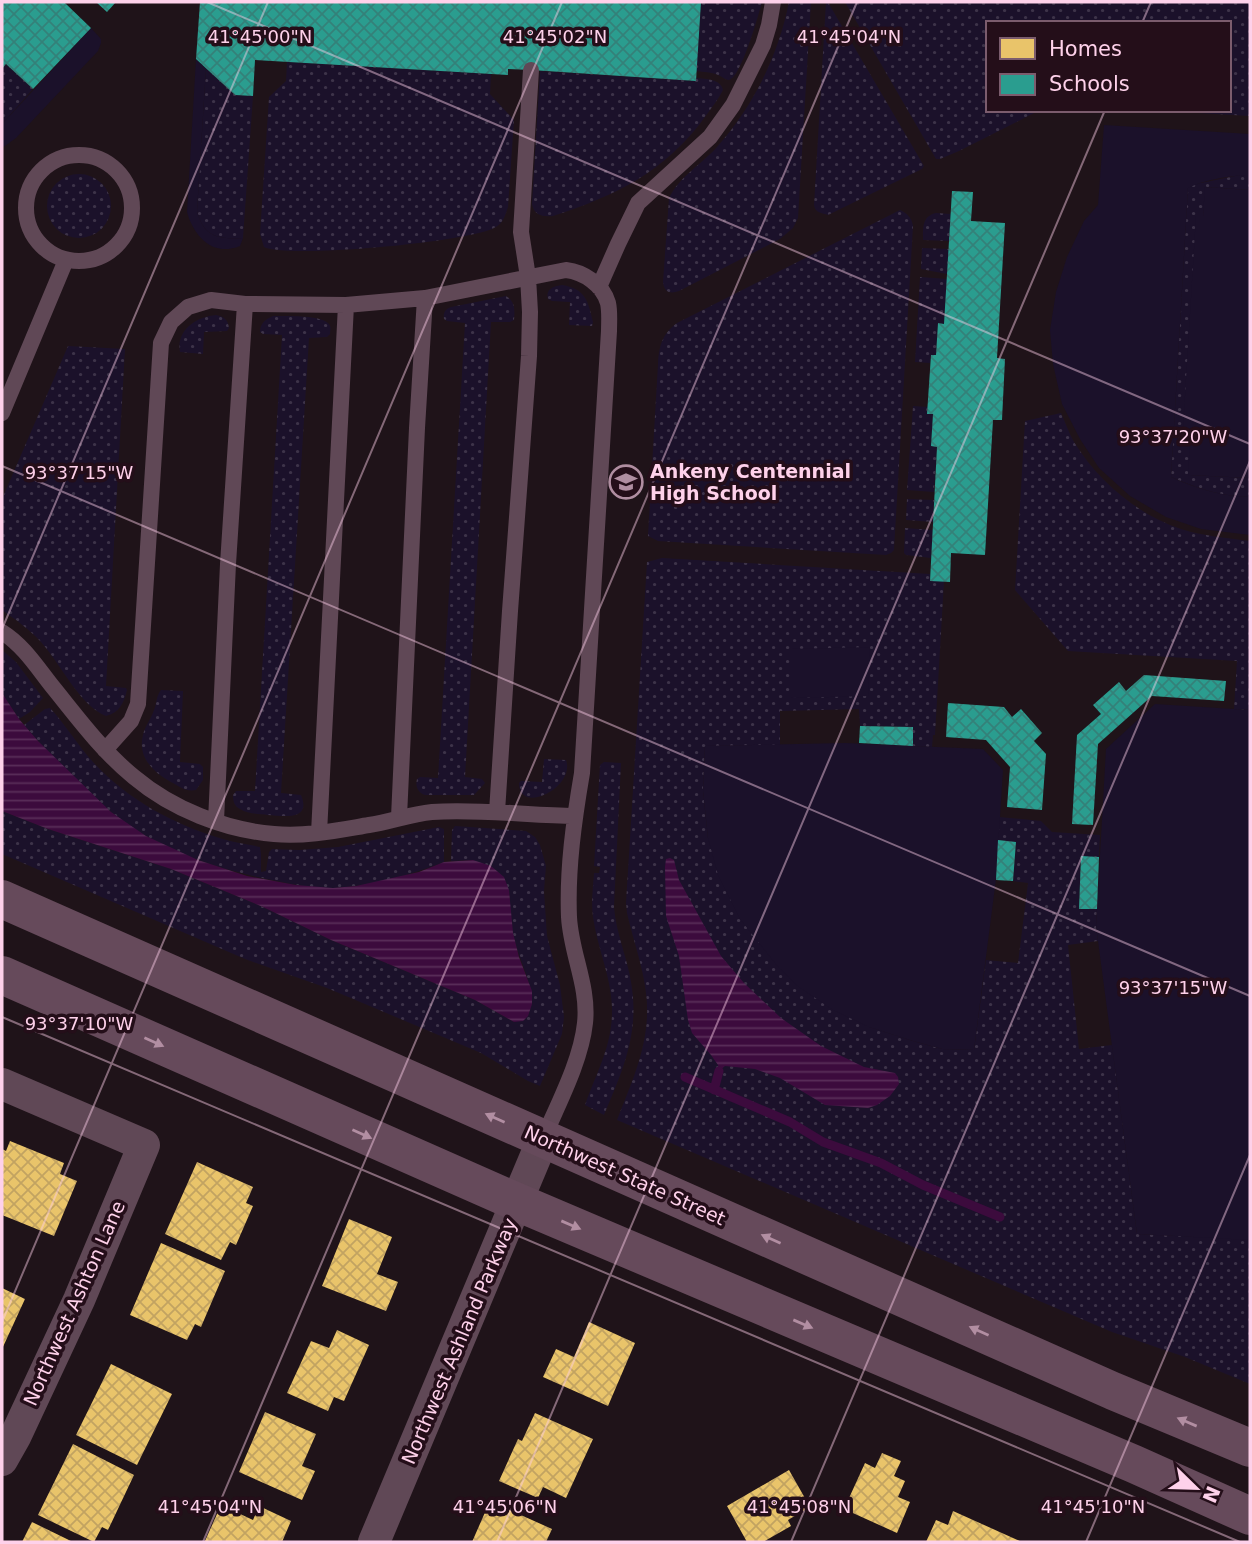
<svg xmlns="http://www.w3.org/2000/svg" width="1252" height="1544" font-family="'DejaVu Sans',sans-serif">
<defs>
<pattern id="grass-dots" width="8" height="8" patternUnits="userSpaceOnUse" patternTransform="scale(1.75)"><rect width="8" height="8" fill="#1b112a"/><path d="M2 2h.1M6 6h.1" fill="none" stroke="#3d3349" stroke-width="1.8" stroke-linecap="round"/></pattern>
<pattern id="water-rules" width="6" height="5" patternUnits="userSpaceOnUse" patternTransform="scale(1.75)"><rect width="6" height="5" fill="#3c0b3d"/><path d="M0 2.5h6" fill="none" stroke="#592e59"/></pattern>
<pattern id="homes-cross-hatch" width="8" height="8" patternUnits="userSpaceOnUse" patternTransform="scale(1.75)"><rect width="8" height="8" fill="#e9c46a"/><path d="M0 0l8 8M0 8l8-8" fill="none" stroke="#c2a361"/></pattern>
<pattern id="schools-cross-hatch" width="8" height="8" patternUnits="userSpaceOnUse" patternTransform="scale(1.75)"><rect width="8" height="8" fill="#2a9d8f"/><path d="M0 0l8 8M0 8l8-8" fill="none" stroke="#348179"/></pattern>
</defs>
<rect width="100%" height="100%" fill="#1f1319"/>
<path fill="url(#grass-dots)" d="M701,2H762C759,13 740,82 728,80C724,79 721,76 718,75C711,72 704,72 696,71Z
M789,2H811L798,218L793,228L780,239L679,291C671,294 664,293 663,282L669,198C679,177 703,163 717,147C754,105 778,56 789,2Z
M826,2L829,4L924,166L922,169L828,215C822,213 815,213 814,205Z
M845,2H1250V116L1146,110H1229V23H988V110H1040L959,151L940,159H936Z
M287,62L491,74L490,94L514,120L508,207C505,216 503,224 494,228C469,242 286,259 264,247L260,234L269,97L286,81Z
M6,64L33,89L2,124V69Z
M206,68L235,95L253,96L243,238C219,239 204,238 197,211Z
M540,71L695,81L696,78C706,79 721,79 723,90C718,100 711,108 705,117C665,172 615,196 553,216C542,217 534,215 532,204Z
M47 206a32 32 0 1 1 64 0a32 32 0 1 1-64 0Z
M1240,175H1250V190L1206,187L1203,217L1197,216L1183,445L1191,446L1189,475L1250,478V497C1219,496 1200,489 1171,477L1188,187L1196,184Z
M900,210C907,213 912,218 913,226L894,550L891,553L886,555L658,541L648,536L658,364C659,346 662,334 677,323Z
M936,213L951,214L949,241L923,240C923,228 922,216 936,213Z
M922,248L949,249L947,274L921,269Z
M920,277L947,279L944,324H938L936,355H931L930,363L915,362Z
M562,285C586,289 588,301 593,322L592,326L569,325L570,302L552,301L548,299C545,289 554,286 562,285Z
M506,296C515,301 515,310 514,320L510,322H491L465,777L482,779L485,783L474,795H425C418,793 415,786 417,779L420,777L438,778L465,323L447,321L444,319C443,313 445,309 451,307Z
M216,315C224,317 228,319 229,328L227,331L204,332L203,354L180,352C176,330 196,317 216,315Z
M273,316C284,316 320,315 328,323C332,327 330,329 330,334L327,337L309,338L281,793L301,795C312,821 283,816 268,815C259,814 248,814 240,809C234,806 233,801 233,795L236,791H255L282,335L263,334L260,332C260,323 266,319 273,316Z
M68,346L125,349L106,686L126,688L127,690C124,703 119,713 106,716C80,706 60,663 41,642C29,629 16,620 2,610V499Z
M913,406L928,407L927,413L933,414L931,446L937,447L934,492L907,490Z
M1061,413C1065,422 1069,433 1074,442C1098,481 1138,515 1181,529C1203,536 1227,538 1250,541V710L1234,709L1237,661L1068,651L1015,590L1025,421Z
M907,499L934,500L933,522L906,520Z
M905,528L933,530L931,558L906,555L904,553Z
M662,558L930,574V581H944L935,735H933L932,747L913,746V727L860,726L859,709L780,711V745L705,746L703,791L708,838L870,1027L913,1041L942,1049L974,1050L986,960L1018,963L1028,883L1013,881L1016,842L998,840L999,817L1041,821L1052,832L1100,835L1099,857H1081L1079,908L1097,909L1096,926L1098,941L1068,945L1079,1049L1112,1045L1137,1234L1250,1239V1384L1185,1357L1112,1332L617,1120C633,1079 652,1039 646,993C643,966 633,940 627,913L626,903L647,562Z
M2,650L16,662L43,698L30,712L19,719L2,693Z
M161,690L183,691L180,762L200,764L203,767V780L196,790C186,792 180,787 171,782C154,773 137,757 143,735C145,726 151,719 154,710C157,703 156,696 161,690Z
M50,708C66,725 78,746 94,763C128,800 175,825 223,839C235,843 248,844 260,847L261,854V872L266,871L269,852L272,849L299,850L338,847L439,827L444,829V862C411,875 371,886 335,888C316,889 296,885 277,881C219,870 157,850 111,812C79,786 50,755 24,725L45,709Z
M544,759L566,760C576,787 519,816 519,783L521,781L542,782Z
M604,762L621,763L614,907C616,933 627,957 631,982C640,1032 623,1070 604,1115L585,1105C597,1071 613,1045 612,1007C611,976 597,947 593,917C591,902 593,888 594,873H599L600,867L594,866L600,765Z
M2,811L48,829L171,869L263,907L331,940L475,1000L514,1022L532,1004C532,980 518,958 513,935C510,920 510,905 509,890L473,860L451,861L452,830L455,826L526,831L535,837L540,845L546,866L544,891L547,936L560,985L564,1017L562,1034L540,1086L528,1081L481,1053L327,988L245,959L2,854Z"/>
<path fill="#1b112a" d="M91,28L101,39V43L98,51L16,138L2,148V124Z
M196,59L206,68L197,211C204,238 219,239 243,238L240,246C213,257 194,237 187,212Z
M1104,125L1250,134V175C1232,175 1204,180 1188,188L1171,477C1197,489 1222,496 1250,497V535L1201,529L1166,517L1130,496L1099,468L1080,439L1062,404L1053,364L1050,330L1056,292L1067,257L1084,221L1098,205Z
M1205,187L1250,190V478L1188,475L1190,446L1182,445L1196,216H1203Z
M870,647L868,696L791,698V649Z
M1155,704L1250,710V1240L1137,1234L1096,926L1106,749Z
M845,743L983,749L1003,770L996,879L974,1050L942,1049L913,1041L869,1027L833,1010L799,987L779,968L740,919L718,875L708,838L703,791L705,746Z"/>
<path fill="url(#water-rules)" d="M2,693L19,719L38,741L111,812L146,836L198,860L247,876L296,885L333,888L356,886L419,872L444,862L473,860L491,866L504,877L509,890L513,933L519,957L532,991V1004L528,1016L523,1021L514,1022L475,1000L331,940L263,907L171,869L48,829L2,811Z
M670,858L674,860L679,880L721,956L744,983L781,1018L821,1046L864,1067L895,1073L898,1077L899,1084L890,1096L877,1105L868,1108L825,1105L780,1078L755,1069L725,1066L719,1071L718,1065L711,1055L692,1033L688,1020L679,956L666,916L665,867L666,859Z"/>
<path fill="url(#homes-cross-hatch)" d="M10,1141L64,1163L60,1174L77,1181L54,1236L2,1215V1149L6,1151Z
M197,1162L253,1187L246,1203L253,1206L236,1245L230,1242L221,1260L165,1234Z
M349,1219L392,1237L377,1274L398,1282L386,1311L322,1286Z
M161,1243L225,1271L201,1327L195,1324L187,1340L130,1315Z
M2,1288L25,1299L2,1349Z
M589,1322L635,1343L608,1406L543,1377L556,1349L574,1357Z
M337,1330L369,1345L344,1401L334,1397L328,1411L287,1393L311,1341L329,1348Z
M111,1364L172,1394L137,1465L76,1435Z
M265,1412L316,1434L302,1466L315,1471L302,1500L239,1472Z
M535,1413L593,1439L566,1498L543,1487L538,1498L499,1481L518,1439L522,1441Z
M73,1444L134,1475L108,1530L102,1527L94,1542L38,1515Z
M882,1453L901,1461L894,1476L905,1481L898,1497L910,1502L897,1533L844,1509L865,1463L875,1468Z
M789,1470L810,1507L788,1520L791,1526L763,1542H747L727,1506Z
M490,1501L552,1529L546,1542H472Z
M221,1505L253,1520L259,1506L291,1521L282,1542H210L205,1541Z
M953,1511L1022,1542H926L936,1520L948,1525Z
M32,1522L73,1542H22Z"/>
<path fill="url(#schools-cross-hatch)" d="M2,2H66L65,3L91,28L33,89L6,64L2,69Z
M96,2H116L107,12Z
M200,2H701L696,81L531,70L508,69V75L255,60L253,96L235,95L196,59Z
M952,191L973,192L971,221L1005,223L997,358L1005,359L1002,420H993L985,555L951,553L950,582L930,581L937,447L931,446L933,414H927L931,355H936L938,323L944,324Z
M1144,675L1226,681L1224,701L1152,696L1098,744L1093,825L1072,824L1077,735L1101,714L1093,705L1119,682L1126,691Z
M948,703L1004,707L1012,717L1021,709L1042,733L1034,741L1046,754L1042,810L1007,807L1010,767L986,740L946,737Z
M860,726L913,727V746L859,743Z
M998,840L1016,842L1013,881L996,880Z
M1081,856L1099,857L1097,909H1079Z"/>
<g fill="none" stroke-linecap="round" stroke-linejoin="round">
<path stroke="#3c0b3d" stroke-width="9" d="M685,1077L790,1122L823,1142L881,1163L923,1185L1000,1217
M714,1090L719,1071"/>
<path stroke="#604856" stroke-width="16" d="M26 208a53 53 0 1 1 106 0a53 53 0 1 1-106 0Z
M599,287L618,244L638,203L710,137L733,105L763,45L769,25L773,2
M2,413L66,260
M2,632C23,645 37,667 52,686C78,718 102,751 134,777C172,809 225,830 274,834C306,837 339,830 369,825C390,822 410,814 432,812C479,809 527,815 575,816
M105,750L131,721L138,704L161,343L171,322L188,307L211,300L245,304L346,305L425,298L566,270C584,272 603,285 608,303C610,312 609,322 609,331L582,773C574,820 567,869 569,917C571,954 589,986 585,1023C581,1061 558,1104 543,1139
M497,812L510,611L529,356L530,312L528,277L521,232L531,70
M399,817L417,428L425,298
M216,821L228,564L245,304
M319,833L346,305"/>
<path stroke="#604856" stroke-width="32" d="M2,1084L144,1145L79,1300L15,1437L2,1460
M374,1542L543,1139"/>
<path stroke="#664a5b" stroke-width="38" d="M2,899L1113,1391L1250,1448
M2,975L517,1202L1134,1464L1250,1516"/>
</g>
<defs><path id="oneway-solid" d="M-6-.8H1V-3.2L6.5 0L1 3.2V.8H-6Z" transform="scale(1.75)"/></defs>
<g fill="#b28ea2">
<use href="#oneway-solid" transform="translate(154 1042) rotate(24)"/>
<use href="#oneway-solid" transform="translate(495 1118) rotate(-156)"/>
<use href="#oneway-solid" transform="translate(362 1134) rotate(24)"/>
<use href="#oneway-solid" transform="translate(571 1225) rotate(23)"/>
<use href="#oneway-solid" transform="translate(771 1239) rotate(-156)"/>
<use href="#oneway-solid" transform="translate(803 1324) rotate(23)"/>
<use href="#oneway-solid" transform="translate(979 1331) rotate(-156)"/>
<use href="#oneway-solid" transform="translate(1187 1422) rotate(-157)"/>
</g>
<path fill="none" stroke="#fed1ea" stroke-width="2" stroke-opacity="0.45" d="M207,2L1250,444M1142,23L1151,2M2,466L1250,996M2,629L268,2M2,1017L1240,1542M2,1322L562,2M203,1542L857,2M497,1542L1105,110M791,1542L1250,461M1086,1542L1250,1155"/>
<defs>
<symbol id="school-ring" viewBox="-11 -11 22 22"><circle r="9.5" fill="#240e19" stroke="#b08ea1" stroke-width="1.5"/><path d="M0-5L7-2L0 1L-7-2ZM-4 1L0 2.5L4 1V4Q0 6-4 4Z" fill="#b08ea1"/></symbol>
</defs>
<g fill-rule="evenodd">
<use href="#school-ring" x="607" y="463" width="38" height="38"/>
</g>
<g text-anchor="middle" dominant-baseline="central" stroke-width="7" stroke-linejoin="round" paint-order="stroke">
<g font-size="19" font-weight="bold" fill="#fed1ea" stroke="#240e19" text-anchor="start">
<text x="650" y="471">Ankeny Centennial<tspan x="650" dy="22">High School</tspan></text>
</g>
<g font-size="19" fill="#fed1ea" stroke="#240e19">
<text transform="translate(625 1175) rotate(24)">Northwest State Street</text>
<text transform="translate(74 1303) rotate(-66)">Northwest Ashton Lane</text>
<text transform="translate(459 1341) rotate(-67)">Northwest Ashland Parkway</text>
</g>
</g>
<g font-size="18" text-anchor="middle" fill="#fed1ea" stroke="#240e19" stroke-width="7" stroke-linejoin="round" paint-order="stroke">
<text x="260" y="43">41°45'00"N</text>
<text x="555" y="43">41°45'02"N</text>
<text x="849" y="43">41°45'04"N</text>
<text x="1173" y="443">93°37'20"W</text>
<text x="79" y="479">93°37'15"W</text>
<text x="1173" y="994">93°37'15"W</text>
<text x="79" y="1030">93°37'10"W</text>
<text x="210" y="1513">41°45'04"N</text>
<text x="505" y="1513">41°45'06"N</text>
<text x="799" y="1513">41°45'08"N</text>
<text x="1093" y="1513">41°45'10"N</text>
</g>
<rect width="1252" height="1544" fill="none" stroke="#fed1ea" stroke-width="7"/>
<rect x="986" y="21" width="245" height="91" fill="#240e19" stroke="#7b5c6d" stroke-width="2"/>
<rect x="1000" y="38" width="35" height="21" fill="#e9c46a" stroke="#7b5c6d" stroke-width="2"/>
<text x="1049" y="56" font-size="21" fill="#fed1ea">Homes</text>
<rect x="1000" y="74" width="35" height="21" fill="#2a9d8f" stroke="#7b5c6d" stroke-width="2"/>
<text x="1049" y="91" font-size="21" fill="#fed1ea">Schools</text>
<g transform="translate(1196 1488) rotate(113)" stroke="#240e19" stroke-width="5" paint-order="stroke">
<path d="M0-5L12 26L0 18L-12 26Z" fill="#fed1ea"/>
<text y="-10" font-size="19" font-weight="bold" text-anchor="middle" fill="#fed1ea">N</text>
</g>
</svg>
